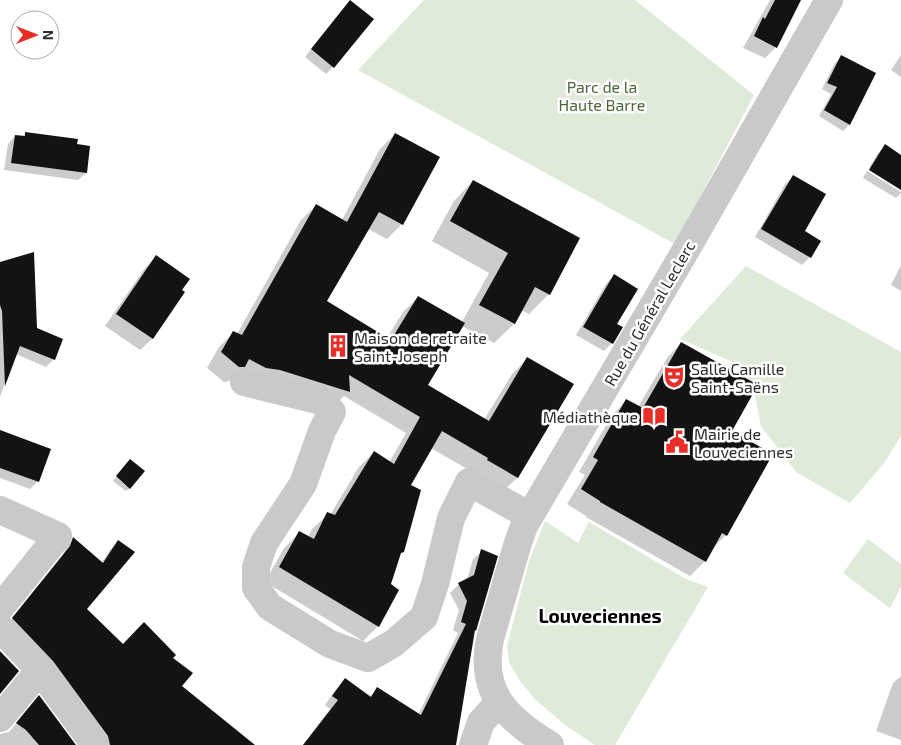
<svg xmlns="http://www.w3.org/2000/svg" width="901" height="745" font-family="'Exo 2',sans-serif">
<rect width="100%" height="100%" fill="#fff"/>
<path fill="#e0ead8" d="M424,0H635L754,95L675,244L358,70Z
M746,266L901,352V436L884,463L850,503L796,472L761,426L755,396L735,363L680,339Z
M545,521L578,543L589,522L684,578L708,587L615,745H595L565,725L535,699L520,681L509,662L507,646L529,561Z
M868,539L901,564V587L890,608L843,573Z"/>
<path fill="#0003" d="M770,0H800L776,47L765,58L743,48Z
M343,10L333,67L326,74L305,57Z
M901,55V77L891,70Z
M842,57L874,73L849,125L843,131L819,116L831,94L822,89L835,63Z
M26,133L75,145L86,173L78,180L4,170L8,144L15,136L22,137Z
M395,134L402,224L387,239L368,229L325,302L387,338L403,312L418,297L462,322L489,273L432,241L454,201L473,181L549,294L529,314L521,310L514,324L494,343L462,326L426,385L484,420L512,374L527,359L572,385L517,478L502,492L474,473L431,448L410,486L399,555L378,626L363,641L265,582L284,548L299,533L308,537L312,529L328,514L330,515L359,467L374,452L389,463L406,433L344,396L334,406L236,374L229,381L224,382L207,368L219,347L234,332L237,334L301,220L316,205L342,220L380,149Z
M885,146L901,156V189L869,168L878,153Z
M867,171L901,192V193L896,198L863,178Z
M793,177L810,257L802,265L755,237L785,184Z
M156,257L184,292L152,339L140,350L105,326L145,268Z
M0,263L54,359L46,367L16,354L0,397Z
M901,265V291L891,285Z
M614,276L616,324L621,327L612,343L604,351L576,335L606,284Z
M681,343L730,431L726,535L711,550L705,561L690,576L586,517V516L567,504L585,475L579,472L612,415L627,400L638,407L667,358Z
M0,431L38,481L30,489L0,478Z
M127,464L130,488L126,491L113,481Z
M74,539L101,564L110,550L118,542L85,609L123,645L171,658L180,686L242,745H100L5,627L63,555L66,547Z
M482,551L496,556L475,630L473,632L455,745H303L330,709L325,705L336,689L345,680L369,697L378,689L418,715L458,633L453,630L459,610L450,593L459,584L467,580L473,559Z
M901,676V740L876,731L893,683Z
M30,706L74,745H0V734L9,732Z"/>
<path fill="#131313" d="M350,0L374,19L334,68L311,49Z
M775,0H801L777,48L754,36L763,17L765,19Z
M841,55L876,73L850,125L824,110L837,87L827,83Z
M25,132L78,139L77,144L90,146L87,173L11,163L15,135L25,136Z
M395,133L440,157L403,225L379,212L327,301L391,340L418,296L465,323L428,385L489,421L527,357L574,384L518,478L487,460L488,458L442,431L411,485L421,490L404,552L401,553L391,584L399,590L379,627L279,567L299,531L314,539L327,512L335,515L374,451L394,464L420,417L349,375L350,392L280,370L266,368L249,359L245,367H239L221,352L233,331L242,335L316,204L347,222Z
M885,144L901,155V190L869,170Z
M793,175L826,194L805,231L821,241L811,258L761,229Z
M473,180L580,238L550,295L535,287L515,324L479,305L508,253L450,221Z
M34,252L37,328L63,339L55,360L20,346L5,386L2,311L0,305V262Z
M156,255L190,279L182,290L185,292L153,339L116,314Z
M614,274L638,289L617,324L623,327L613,344L583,327Z
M681,342L758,385L732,431L773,454L727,536L722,533L706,562L600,502V501L581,489L598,460L593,457L626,399L643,408Z
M0,430L51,449L39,482L0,468Z
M130,459L145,471L130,489L116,476Z
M73,537L103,563L118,540L135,552L87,609L123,644L144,622L176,655L173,658L193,673L182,686L255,745H110L108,736L53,661L12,618L70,546Z
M481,549L498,556L476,631L475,630L456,745H303L338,700L332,696L345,678L371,697L377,687L421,715L466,624L461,622L467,601L458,583L474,575Z
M0,651L19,671L0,694Z
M39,695L76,745H39L26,730L16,723Z"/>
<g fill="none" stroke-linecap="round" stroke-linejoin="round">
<path stroke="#c9c9c9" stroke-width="28" d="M244,382L321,401L332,412L322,431L303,484L264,543L256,567V588L270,607L330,644L368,658L394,643L424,617L435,584L451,518L469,482L530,516
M0,510L58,536L0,608
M0,628L40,670L95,745
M0,718L40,670
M473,745L481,722L499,702
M550,745C507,719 479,693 490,639L517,546L524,526L683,255L829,0"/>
</g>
<defs>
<symbol id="building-bare" viewBox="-9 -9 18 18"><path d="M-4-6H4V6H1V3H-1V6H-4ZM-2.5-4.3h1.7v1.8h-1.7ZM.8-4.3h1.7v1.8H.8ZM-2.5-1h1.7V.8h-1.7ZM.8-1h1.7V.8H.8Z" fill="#e92e27" stroke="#fff" stroke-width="2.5" paint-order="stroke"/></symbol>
<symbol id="theatre-bare" viewBox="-9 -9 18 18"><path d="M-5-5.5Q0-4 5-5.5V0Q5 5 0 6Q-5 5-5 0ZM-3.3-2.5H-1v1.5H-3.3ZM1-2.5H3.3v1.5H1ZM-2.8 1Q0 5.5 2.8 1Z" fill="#e92e27" stroke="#fff" stroke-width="2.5" paint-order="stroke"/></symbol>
<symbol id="library-bare" viewBox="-9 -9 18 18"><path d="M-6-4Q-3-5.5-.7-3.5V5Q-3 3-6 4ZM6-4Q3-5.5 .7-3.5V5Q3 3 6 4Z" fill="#e92e27" stroke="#fff" stroke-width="2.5" paint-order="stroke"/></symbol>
<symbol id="civic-bare" viewBox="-9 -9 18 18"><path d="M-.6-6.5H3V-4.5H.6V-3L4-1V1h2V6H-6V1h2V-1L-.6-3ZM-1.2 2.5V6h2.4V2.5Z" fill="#e92e27" stroke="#fff" stroke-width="2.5" paint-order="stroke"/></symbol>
</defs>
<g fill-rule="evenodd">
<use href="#building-bare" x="322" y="330" width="32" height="32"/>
<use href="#theatre-bare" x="658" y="361" width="32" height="32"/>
<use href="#library-bare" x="638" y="400" width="32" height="32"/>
<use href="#civic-bare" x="661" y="426" width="32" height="32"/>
</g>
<g text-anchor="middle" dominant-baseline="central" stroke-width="5" stroke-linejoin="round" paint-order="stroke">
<g font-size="16" fill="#4a6839" stroke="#fff">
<text x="602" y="86">Parc de la<tspan x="602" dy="18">Haute Barre</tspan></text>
</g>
<g font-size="16" fill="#2c2c2c" stroke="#fff">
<text transform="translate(649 313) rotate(-60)">Rue du Général Leclerc</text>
</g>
<g font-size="16" fill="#2c2c2c" stroke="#fff" text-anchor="start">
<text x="354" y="337">Maison de retraite<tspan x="354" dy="18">Saint-Joseph</tspan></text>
<text x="691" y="368">Salle Camille<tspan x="691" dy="18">Saint-Saëns</tspan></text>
<text x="638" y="416" text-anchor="end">Médiathèque</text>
<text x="694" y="433">Mairie de<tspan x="694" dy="18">Louveciennes</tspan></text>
</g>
<g font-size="19" font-weight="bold" fill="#000" stroke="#fff">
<text x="600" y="615">Louveciennes</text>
</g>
</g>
<g transform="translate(35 35) rotate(90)"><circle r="24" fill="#ffffff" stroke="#ababab"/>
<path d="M0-4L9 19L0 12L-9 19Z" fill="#e92e27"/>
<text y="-8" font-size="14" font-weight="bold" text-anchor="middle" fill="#2c2c2c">N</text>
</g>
</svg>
